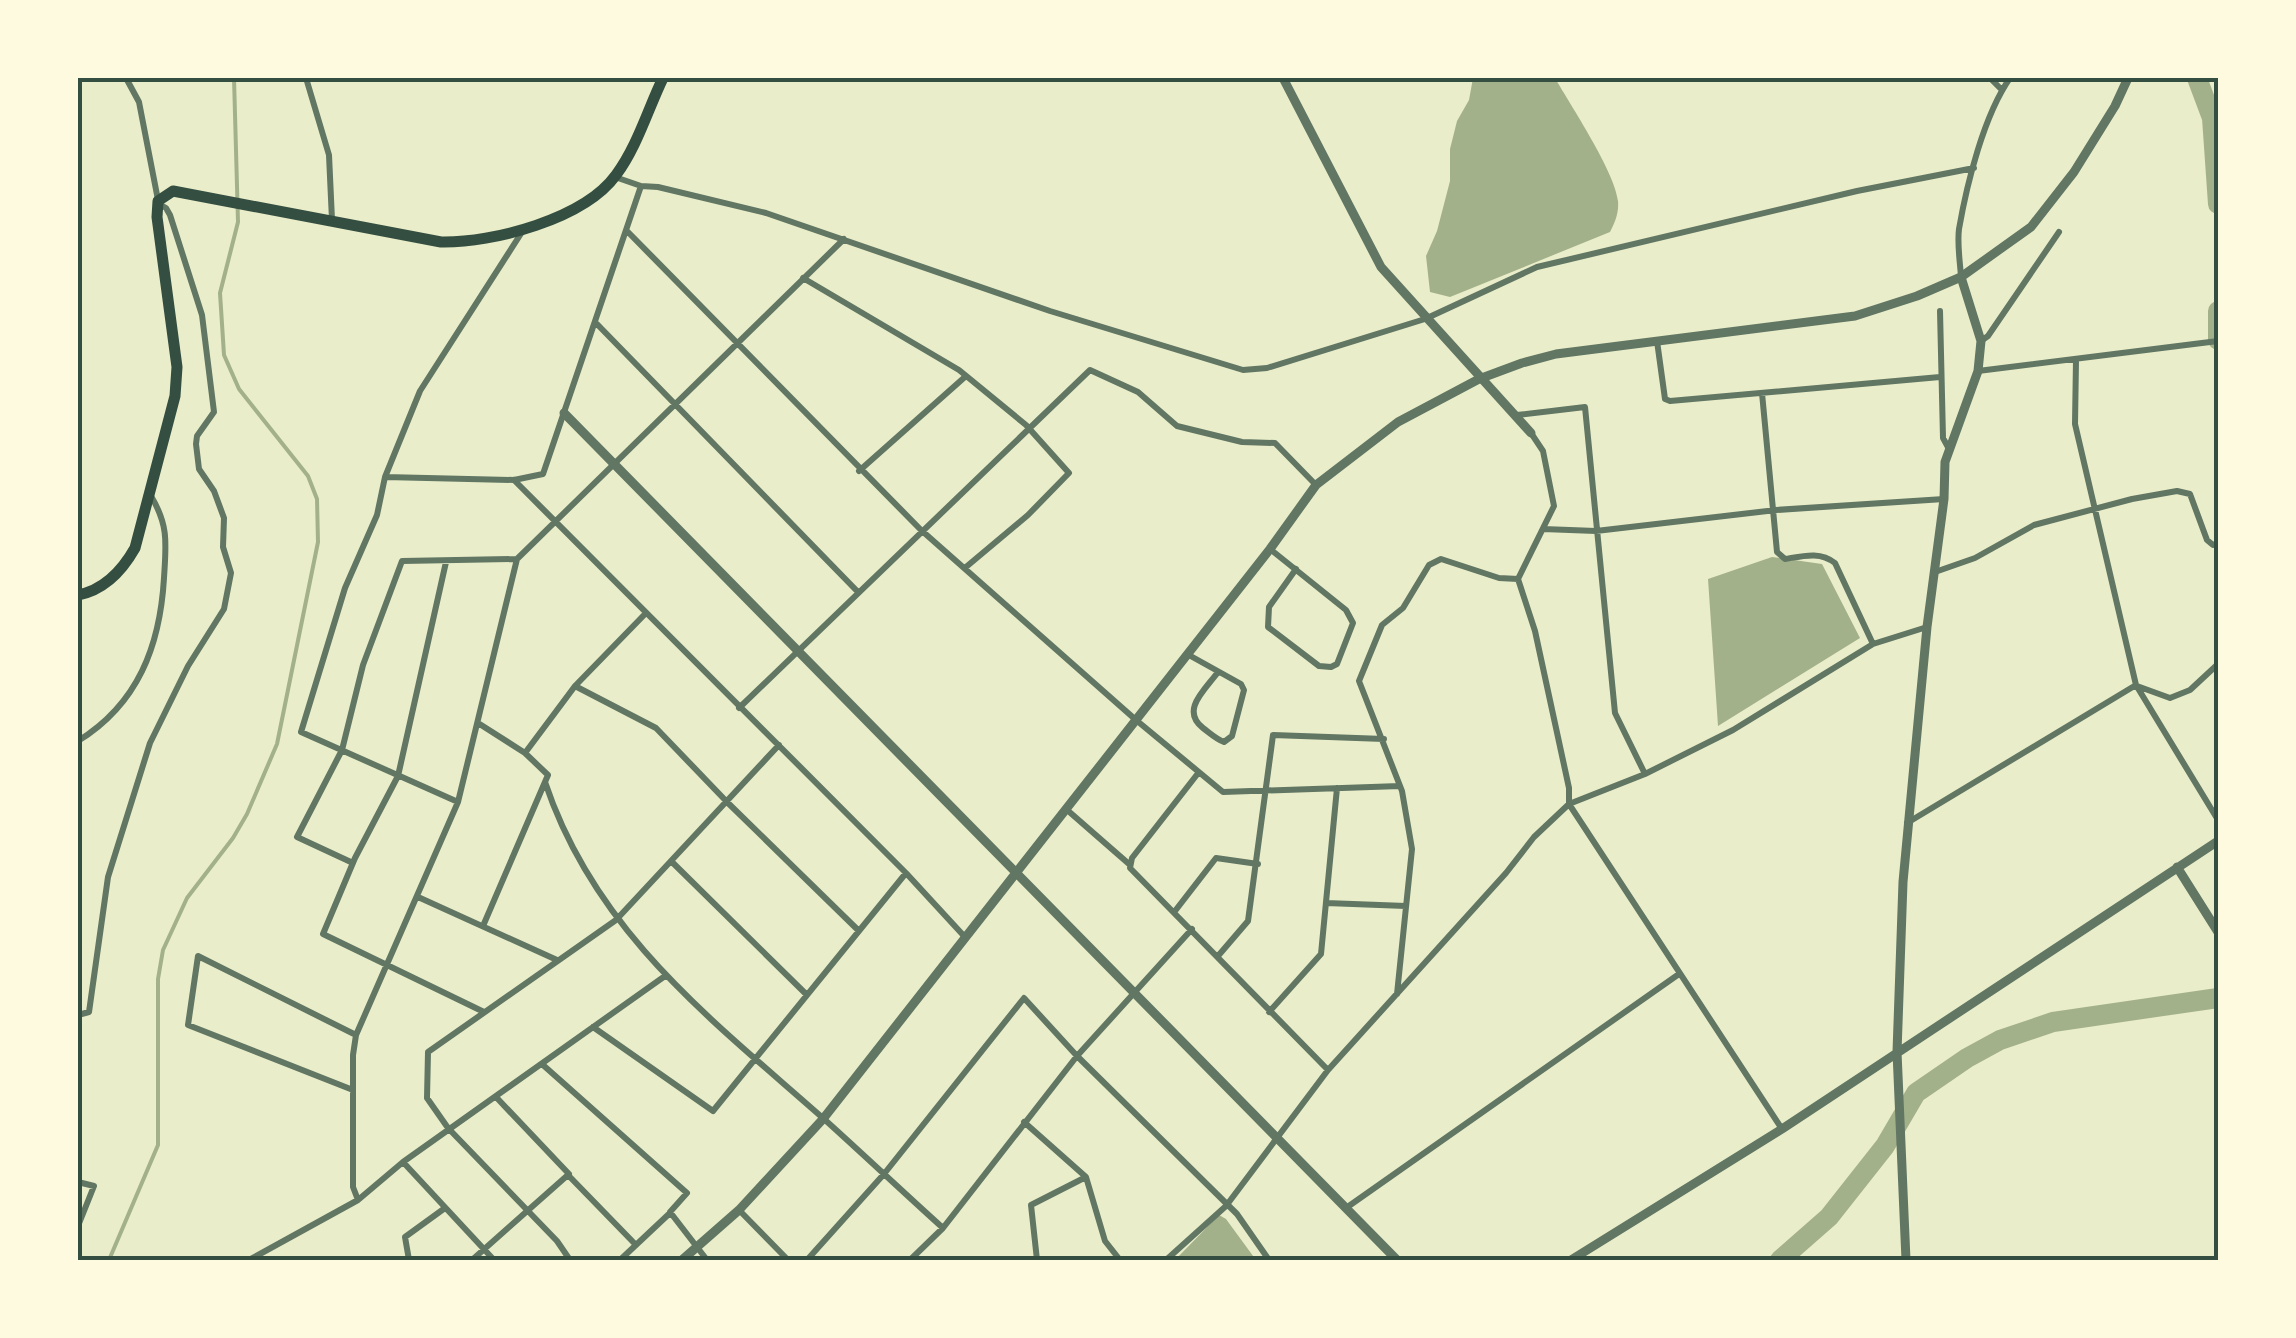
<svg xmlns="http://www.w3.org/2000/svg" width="2296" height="1338" font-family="'Roboto Serif',serif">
<rect width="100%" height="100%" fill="#e9edc9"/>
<path fill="#a3b18a" d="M1473,78H1555C1571,106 1615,172 1618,201C1619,213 1615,222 1610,232L1450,297L1430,292L1426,256L1437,231L1450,181V149L1457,121L1469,100Z
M1772,557L1822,564L1860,638L1718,726L1708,579Z
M1219,1215L1226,1219L1256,1260H1175Z"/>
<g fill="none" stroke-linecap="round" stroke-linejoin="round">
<path stroke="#a3b18a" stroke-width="4" d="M2214,1000L2218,1005
M109,1260L158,1145V979L163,950L187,898L233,838L247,814L277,744L318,542L317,499L308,476L239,389L224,355L220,293L238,222L234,78"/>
<path stroke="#a3b18a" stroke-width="20" d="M2197,78L2212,118L2218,204
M2218,311V340
M1780,1260L1829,1217L1885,1146L1916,1093L1967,1058L2000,1040L2053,1022L2218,998"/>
<path stroke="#617663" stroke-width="6" d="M126,78L139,102L158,200
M306,78L329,155L332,220
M1990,78L2001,89
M615,177L641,186L658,187L766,213L1050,311L1243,370L1267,368L1425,319L1537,267L1857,191L1974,168
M627,231L921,530L1136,720L1223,792L1400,786
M1961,277C1960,261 1957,244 1959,229C1967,183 1984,115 2010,78
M803,278L959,370L1026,425L1069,473L1028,515L966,567
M1940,311L1943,438L1949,449
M595,322L857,591
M1657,341L1665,399L1670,401L1940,377
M1981,341L1988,336L2059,232
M2076,360L2075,424L2136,685L2218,820
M1978,371L2218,341
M1762,393L1777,552L1785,559C1803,556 1820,551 1835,563L1873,644
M1517,415L1585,407L1615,713L1645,774
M1531,433L1543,451L1554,506L1518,579L1535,631L1569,788V804L1782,1129
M859,471L966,376
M385,477L514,480L543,474L641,186
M514,480L906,873L964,936
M1543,529L1596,531L1776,510L1944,499
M1270,549L1346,610L1353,623L1337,664L1331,667L1319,666L1268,627L1269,607L1296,569
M446,562L398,776L355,858L323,934L484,1012
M1935,572L1975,558L2034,525L2132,499L2177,491L2190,494L2207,540L2213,545L2218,543
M1187,654L1241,684L1244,690L1232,736L1224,742C1216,739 1211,734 1203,728C1180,710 1205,690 1218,672
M575,686L656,728L728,803L859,931
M2137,686L2170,698L2190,690L2218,664
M739,708L1090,370L1138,392L1177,426L1242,442L1275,443L1316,485
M478,723L525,753L548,775L483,926
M78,741C138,704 160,646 164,578C166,544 169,526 151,496
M525,753L575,686L645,614
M1199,772L1132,858L1130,868L1328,1070
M545,782C595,932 711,1019 824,1119C864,1155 903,1192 943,1228
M458,802L301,732L345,588L377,515L385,477L420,391L522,232
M1066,809L1129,864
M1907,823L2136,685
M672,862L807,995
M353,863L297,837L342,750L363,665L402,561L517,559
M418,897L557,960
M1326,903L1406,906
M1175,911L1216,858L1258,864
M1218,956L1248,921L1273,735L1384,739
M1397,994L1412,849L1402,791L1359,681L1382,625L1403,608L1429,565L1441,559L1499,578L1518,579
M1269,1012L1321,954L1337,788
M78,1015L89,1012L108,877L150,743L188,666L224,609L231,573L223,547L224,518L214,491L199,469L196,444L197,436L214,412L202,315L170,215L166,208L159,204
M593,1027L713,1111L906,873
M543,1065L687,1193L670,1212L707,1260
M353,1090L188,1025L198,956L356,1035
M1024,1122L1086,1177L1105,1241L1120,1260
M403,1162L494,1260
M568,1175L636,1245
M78,1182L94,1186L78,1226
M358,1200L353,1187V1055L356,1035L458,802L517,559L844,239
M1346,1208L1679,974
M739,1210L788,1260
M249,1260L358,1200L403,1162L665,976
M409,1260L405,1237L445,1208
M472,1260L569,1174L496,1097
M570,1260L557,1241L448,1128L427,1098L428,1052L616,920L779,745
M620,1260L670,1213
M807,1260L884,1174L1024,998L1077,1056L1237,1214L1269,1260
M910,1260L943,1228L1077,1056L1192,929
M1037,1260L1031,1205L1086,1177
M1166,1260L1226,1206L1328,1070L1506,873L1534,837L1569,804L1645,774L1733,730L1873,644L1927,627"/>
<path stroke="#617663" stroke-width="9" d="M1283,78L1381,267L1531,433
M564,413L1397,1260
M2177,867L2218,932
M682,1260L739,1210L823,1119L1270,549L1316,485L1398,422L1479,379L1522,363L1556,354L1855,316L1917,296L1961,277L2031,227L2074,172L2115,106L2128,78
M1571,1260L1782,1129L2218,841
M1906,1260L1897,1052L1903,882L1927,627L1944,499L1945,462L1978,371L1981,341L1961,277"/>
<path stroke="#344e41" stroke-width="11" d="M78,595C104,590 122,571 135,548L175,396L177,367L157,217L158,201L173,191L441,242C493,243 584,219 616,175C637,147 648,109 663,78"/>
</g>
<rect width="2296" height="1338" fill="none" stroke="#fefae0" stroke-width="160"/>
<rect x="80" y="80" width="2136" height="1178" fill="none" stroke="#344e41" stroke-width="4"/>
</svg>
